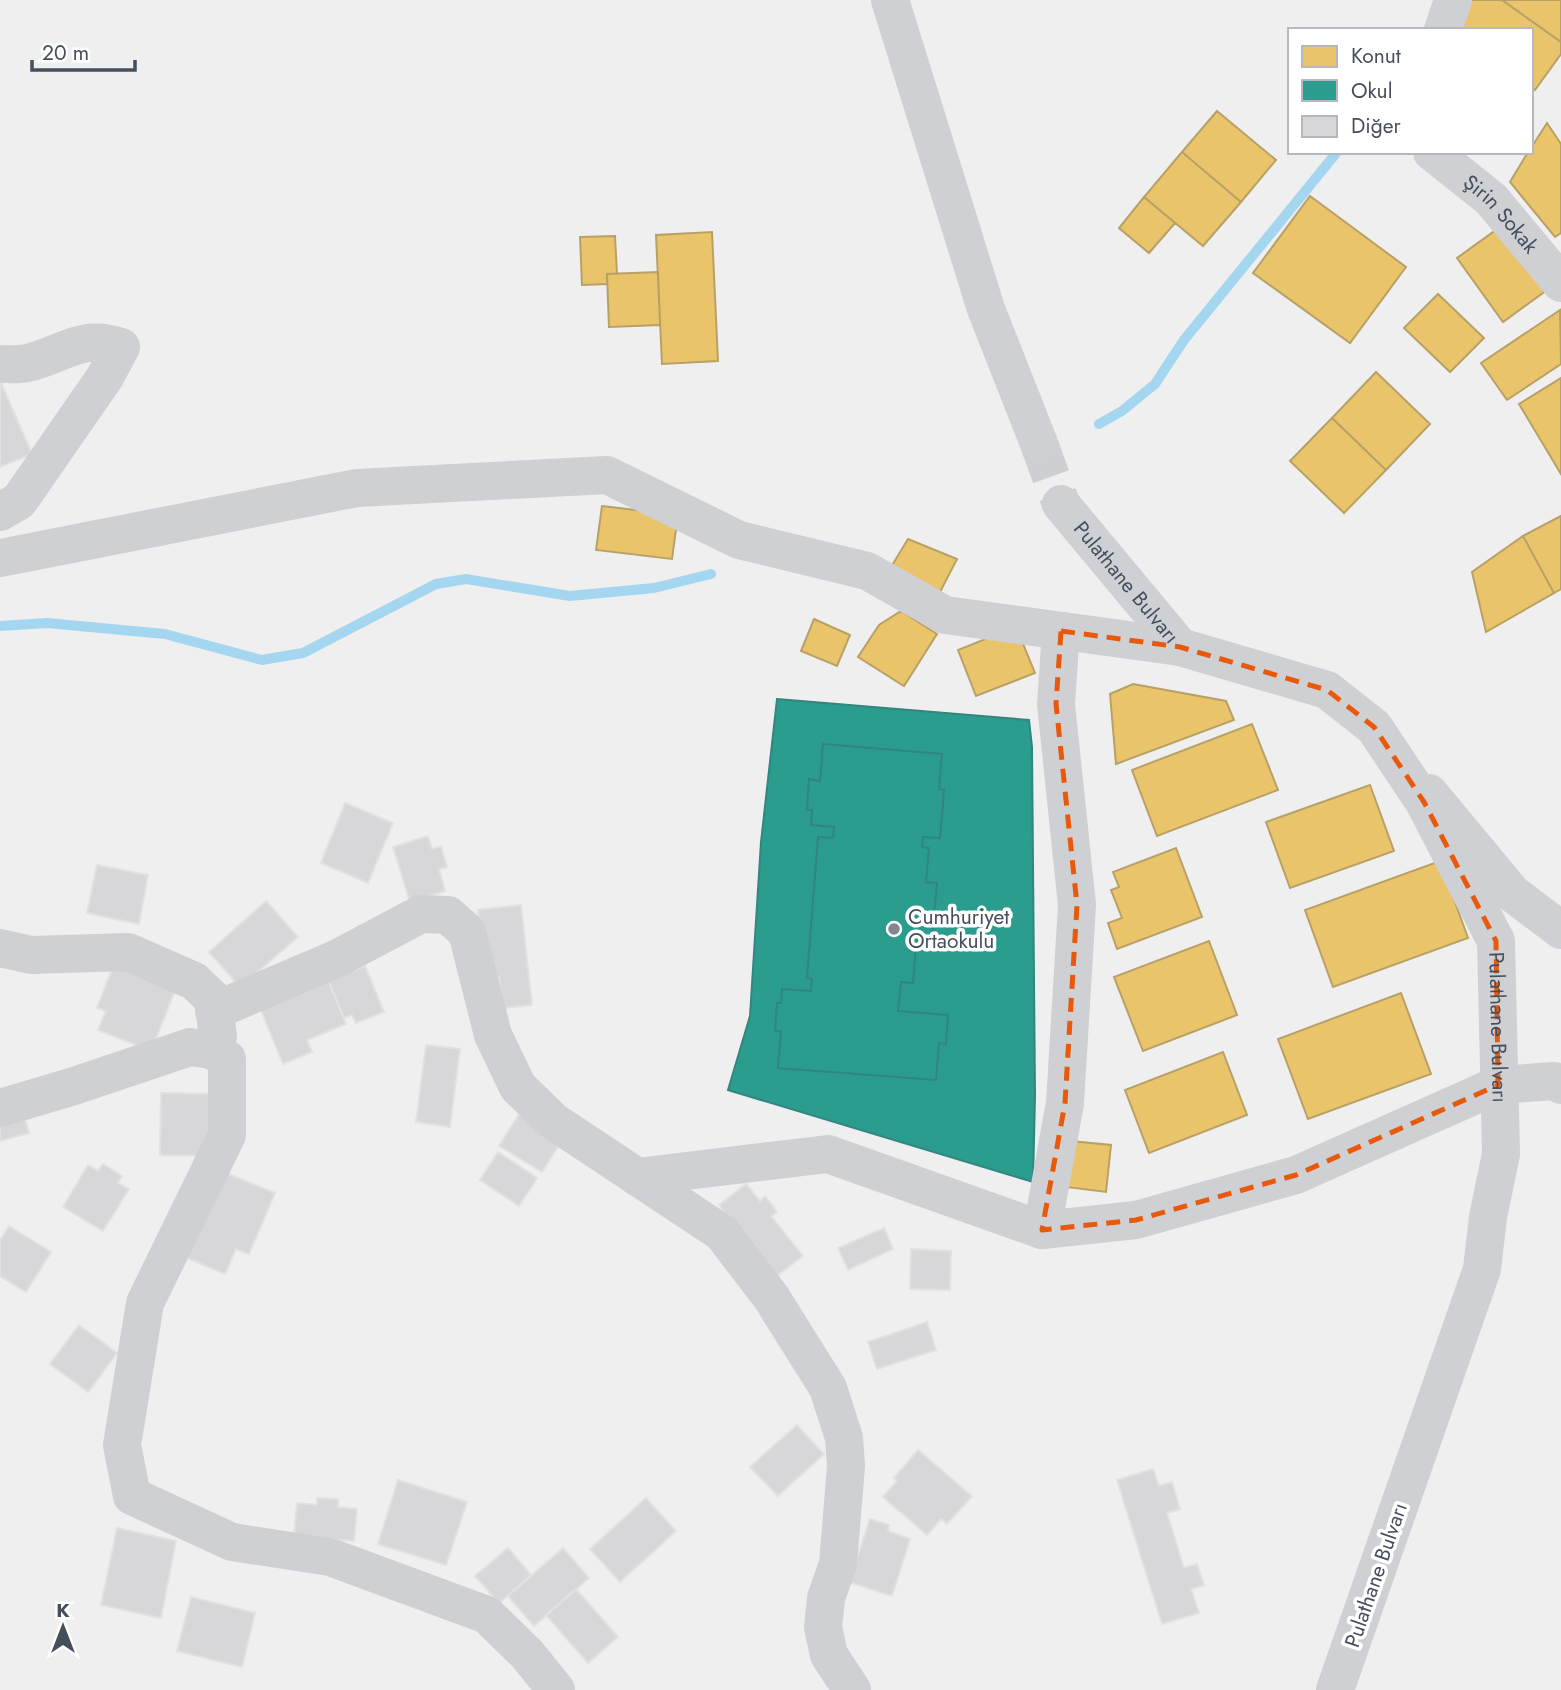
<svg xmlns="http://www.w3.org/2000/svg" width="1561" height="1690" font-family="Jost,sans-serif">
<rect width="100%" height="100%" fill="#f0efef"/>
<path fill="#e9c46a" stroke="#b8a166" stroke-width="2" d="M1469,0H1502L1561,42V54L1535,90L1531,88V30H1457Z
M1502,0H1561V42Z
M1217,111L1276,160L1241,202L1182,152Z
M1547,123L1561,144V233L1555,237L1510,182L1528,152H1531V148Z
M1182,152L1241,202L1203,246L1144,197Z
M1310,196L1406,267L1350,343L1253,273Z
M1144,197L1175,223L1149,253L1119,228Z
M1500,227L1547,290L1503,322L1457,258Z
M712,232L718,361L662,364L656,235Z
M615,236L617,274H607V284L582,285L580,237Z
M658,272L660,325L609,327L607,274Z
M1438,294L1484,338L1450,372L1404,328Z
M1560,310L1561,364L1507,400L1481,363Z
M1376,372L1430,424L1386,470L1332,418Z
M1561,378V474L1519,404Z
M1332,418L1386,470L1344,513L1290,461Z
M602,506L678,515L672,559L596,550Z
M1561,516V589L1554,593L1523,536Z
M1523,536L1554,593L1486,632L1472,572Z
M908,539L957,559L939,594L888,572Z
M901,611L937,634L904,686L858,657L879,625Z
M814,619L850,635L837,666L801,651Z
M998,634H1019L1035,673L976,696L958,650Z
M1133,684L1226,701L1234,720L1116,764L1110,694Z
M1252,724L1278,790L1157,836L1132,770Z
M1370,785L1394,851L1290,888L1266,822Z
M1176,848L1202,917L1117,949L1108,923L1122,918L1111,890L1119,887L1113,872Z
M1440,861L1468,938L1333,987L1305,910Z
M1209,941L1237,1015L1143,1051L1114,977Z
M1401,993L1431,1074L1308,1119L1278,1039Z
M1223,1052L1247,1115L1149,1153L1125,1090Z
M1071,1141L1111,1145L1106,1192L1066,1187Z"/>
<path fill="#2a9d8f" stroke="#328580" stroke-width="2" d="M777,699L1029,720L1032,747L1035,1096L1033,1182L728,1090L750,1016L761,842Z
M823,744L942,754L939,789L944,790L940,838L923,837L922,847L929,848L926,882L937,883L932,937L917,935L913,983L901,982L898,1011L948,1015L946,1044L939,1043L936,1080L778,1068L781,1031H775L777,1003H781L782,989L811,991L812,979L807,978L818,837L833,838L834,827L811,825L812,810H807L809,779L820,781Z"/>
<g fill="none" stroke-linecap="round" stroke-linejoin="round">
<path stroke="#a4d6f0" stroke-width="10" d="M1099,424L1122,411L1155,384L1184,340L1337,152
M0,626L47,623L165,634L262,660L303,653L436,584L466,579L570,596L654,588L711,574"/>
</g>
<path fill="#d7d7d9" stroke="#e1e1e2" stroke-width="2" d="M0,380L32,454L0,467Z
M345,803L393,823L368,883L321,863Z
M428,836L432,849L441,846L447,867L439,869L445,891L410,902L393,847Z
M97,865L148,875L139,924L87,913Z
M266,901L298,937L240,987L209,952Z
M521,905L532,1005L503,1008L499,977L486,978L478,910Z
M114,964L176,988L151,1051L98,1030L106,1011L97,1008Z
M365,966L384,1012L356,1023L352,1015L344,1018L328,980Z
M328,980L346,1024L307,1040L312,1052L283,1064L260,1008Z
M426,1045L460,1049L450,1127L416,1122Z
M161,1093L220,1094L211,1156L160,1155Z
M22,1107L29,1133L0,1141V1113Z
M521,1111L564,1137L542,1172L499,1146Z
M498,1152L537,1178L519,1206L480,1180Z
M103,1164L122,1176L118,1183L129,1189L103,1231L63,1207L88,1165L98,1171Z
M223,1172L275,1193L249,1254L236,1249L225,1274L187,1258Z
M746,1184L760,1201L765,1196L777,1212L771,1216L803,1256L775,1277L719,1205Z
M9,1226L51,1252L26,1292L0,1276V1240Z
M884,1228L893,1249L848,1270L838,1248Z
M911,1249L951,1251L950,1290L910,1289Z
M927,1322L936,1350L877,1369L868,1342Z
M79,1325L117,1353L88,1392L50,1364Z
M797,1425L824,1454L778,1496L750,1467Z
M918,1450L972,1496L947,1524L941,1519L927,1535L883,1497L897,1481L894,1478Z
M1153,1469L1159,1486L1172,1482L1180,1509L1167,1513L1184,1568L1197,1564L1204,1585L1191,1589L1199,1613L1162,1624L1117,1480Z
M398,1480L467,1502L446,1565L378,1544Z
M317,1498L338,1499V1507L357,1509L354,1541L294,1536L297,1503L317,1505Z
M646,1498L676,1531L620,1582L590,1549Z
M870,1519L889,1525L888,1531L910,1539L892,1596L849,1582Z
M117,1528L176,1541L161,1618L101,1605Z
M508,1548L531,1575L499,1603L475,1576Z
M563,1548L589,1578L534,1626L508,1596Z
M576,1589L618,1637L588,1663L546,1615Z
M191,1597L255,1613L242,1667L177,1651Z"/>
<g fill="none" stroke-linecap="round" stroke-linejoin="round">
<path stroke="#cecfd2" stroke-width="38" stroke-dasharray="38 19" stroke-linecap="butt" d="M1038,441L1061,504"/>
<g stroke="#ced0d4" stroke-width="38">
<path d="M1443,30L1453,0"/>
<path id="s1" d="M1432,152L1491,199L1561,283"/>
<path d="M0,364C9,364 19,365 27,363C63,355 81,333 121,347L105,377L19,501L0,512"/>
<path d="M1429,793L1512,893L1561,930"/>
<path d="M0,948L31,955L128,952L194,981L213,999L218,1036"/>
<path d="M214,1011L336,959L421,914L448,915L467,932L493,1035L518,1087L553,1121L722,1233L771,1297L828,1388L844,1438L846,1466L838,1564L826,1598L823,1627L829,1655L852,1690"/>
<path d="M0,1108L74,1086L190,1047L211,1050L227,1059V1135L145,1303L122,1445L132,1496L232,1542L330,1557L487,1615L527,1654L556,1690"/>
<path d="M637,1177L828,1154L1042,1230L1136,1220L1296,1175L1498,1085L1554,1081L1561,1085"/>
<path d="M1042,1230L1065,1103L1077,905L1056,704L1061,631"/>
</g>
<g stroke="#ced0d4" stroke-width="38">
<path d="M890,0L986,309L1038,441"/>
<path id="s2" d="M1061,504L1180,647L1327,690L1374,727L1424,802L1496,941L1501,1154L1488,1217L1482,1269L1335,1690"/>
<path d="M0,558L357,488L607,475L739,540L867,571L945,615L1180,647"/>
</g>
</g>
<path fill="none" stroke="#e8590c" stroke-width="5" stroke-dasharray="14 9" stroke-linejoin="round" d="M1061,631L1180,647L1327,690L1374,727L1424,802L1496,941L1498,1085L1296,1175L1136,1220L1042,1230L1065,1103L1077,905L1056,704Z"/>
<circle fill="#818690" stroke="#fff" stroke-width="2.5" cx="894" cy="929" r="7"/>
<g text-anchor="middle" dominant-baseline="central" stroke-width="7" stroke-linejoin="round" paint-order="stroke">
<g font-size="21" fill="#454e5d" stroke="#fff">
<text stroke="none"><textPath href="#s1" startOffset="93">Şirin Sokak</textPath></text>
<text stroke="none"><textPath href="#s2" startOffset="102">Pulathane Bulvarı</textPath></text>
<text stroke="none"><textPath href="#s2" startOffset="732">Pulathane Bulvarı</textPath></text>
<text transform="translate(1376 1575) rotate(-71)">Pulathane Bulvarı</text>
</g>
<g font-size="21" fill="#454e5d" stroke="#fff" text-anchor="start">
<text x="908" y="917">Cumhuriyet<tspan x="908" dy="24">Ortaokulu</tspan></text>
</g>
</g>
<rect x="1288" y="28" width="245" height="126" fill="#ffffff" stroke="#b5b8be" stroke-width="2"/>
<rect x="1302" y="46" width="35" height="21" fill="#e9c46a" stroke="#b5b8be" stroke-width="2"/>
<text x="1351" y="63" font-size="21" fill="#454e5d">Konut</text>
<rect x="1302" y="80" width="35" height="21" fill="#2a9d8f" stroke="#b5b8be" stroke-width="2"/>
<text x="1351" y="98" font-size="21" fill="#454e5d">Okul</text>
<rect x="1302" y="116" width="35" height="21" fill="#d7d7d9" stroke="#b5b8be" stroke-width="2"/>
<text x="1351" y="133" font-size="21" fill="#454e5d">Diğer</text>
<g transform="translate(63 1627)" stroke="#ffffff" stroke-width="5" paint-order="stroke">
<path d="M0-5L12 26L0 18L-12 26Z" fill="#454e5d"/>
<text y="-10" font-size="19" font-weight="bold" text-anchor="middle" fill="#454e5d">K</text>
</g>
<path d="M32 60v10h103v-10" fill="none" stroke="#454e5d" stroke-width="3.5"/>
<text x="42" y="60" font-size="21" fill="#454e5d" stroke="#ffffff" stroke-width="5" paint-order="stroke">20 m</text>
</svg>
